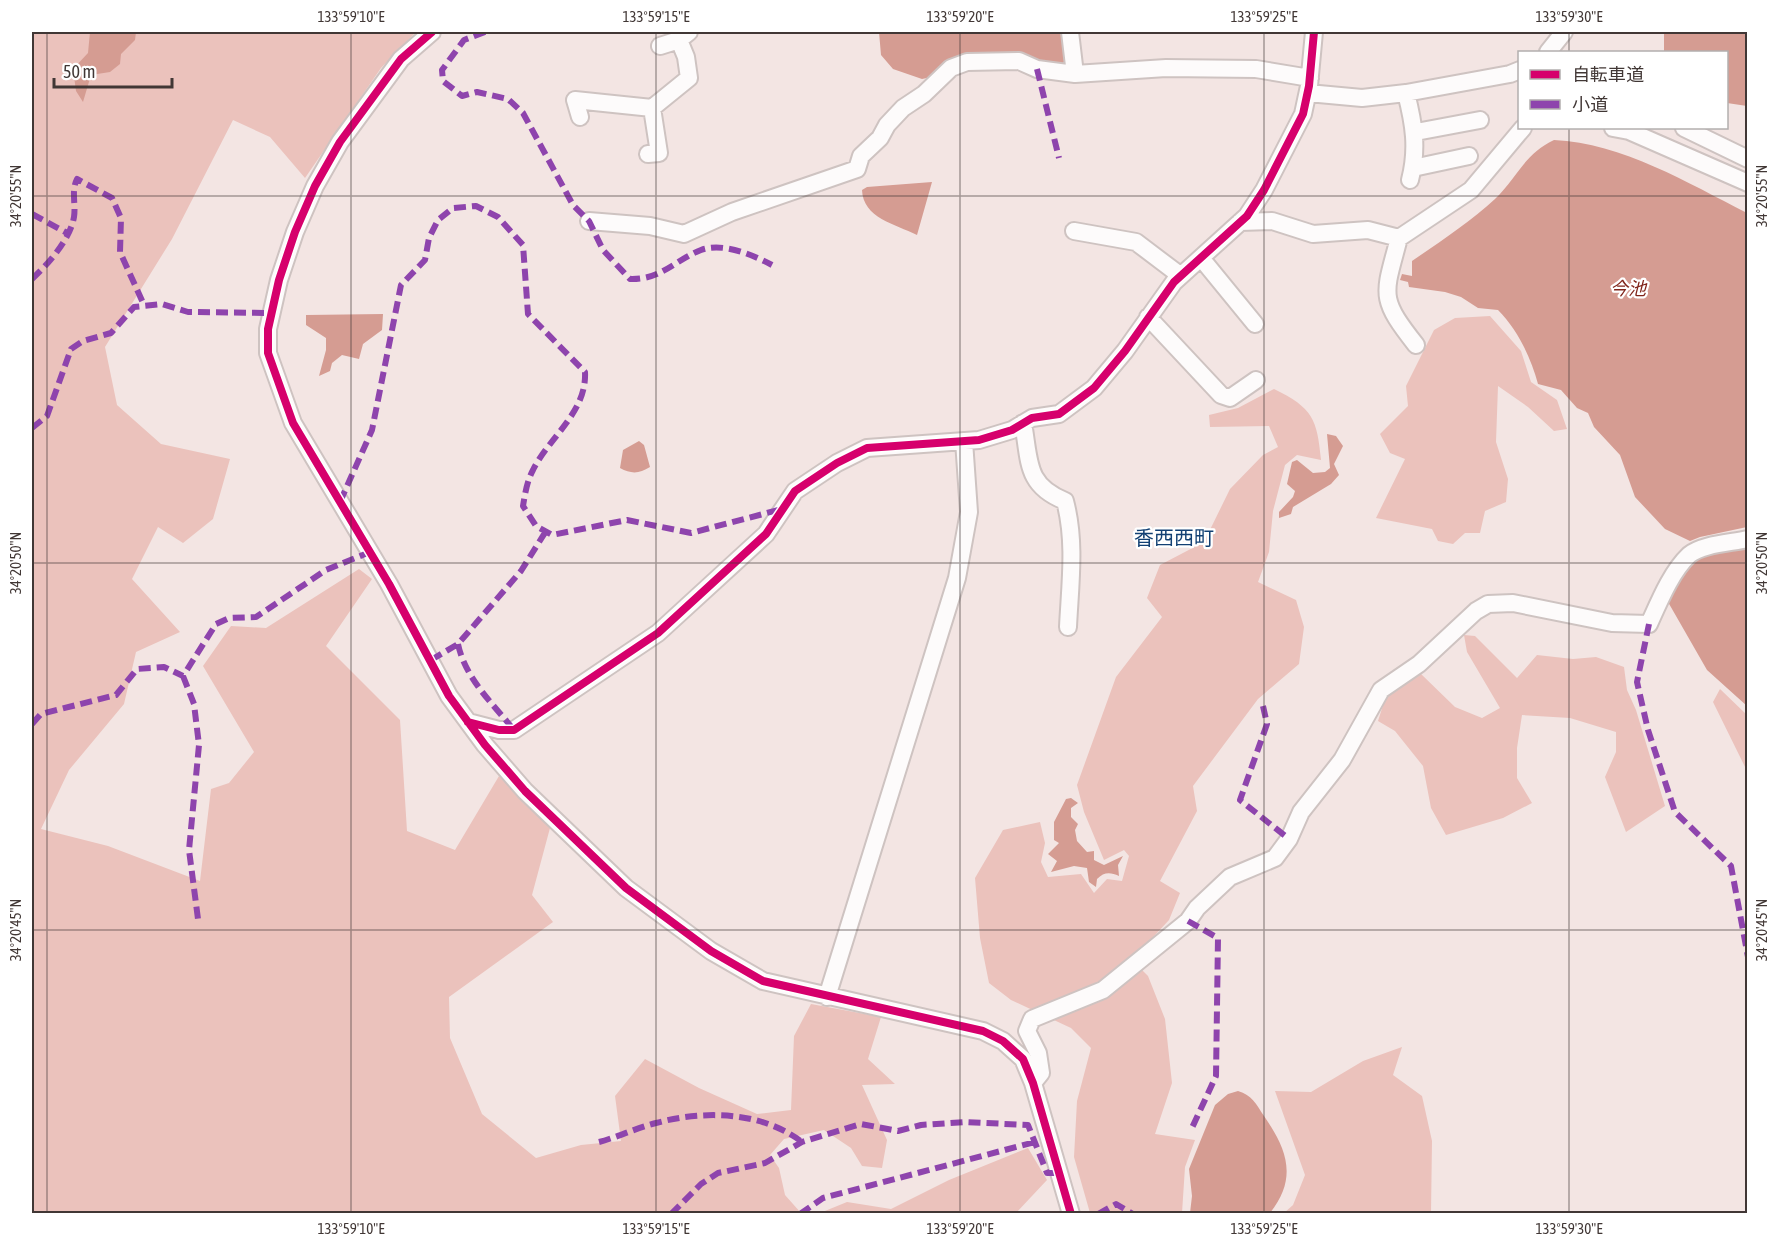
<svg xmlns="http://www.w3.org/2000/svg" width="1779" height="1245" font-family="'Asap Condensed','Noto Sans JP',sans-serif">
<rect width="100%" height="100%" fill="#f3e5e3"/>
<path fill="#ebc2bc" d="M32,32H416L381,68L305,178L270,137L233,120L172,239L105,347L117,405L161,444L230,459L213,519L183,543L158,527L132,579L180,632L136,652L124,704L69,770L41,829L108,846L200,881L211,789L229,783L254,752L203,666L231,626L266,628L359,569L372,579L326,646L400,720L407,831L455,850L499,776L550,828L532,895L553,922L449,997L450,1038L482,1114L536,1158L581,1145L621,1141L615,1096L645,1059L699,1088L757,1114L791,1110L794,1036L811,1004L881,1017L868,1059L895,1084L862,1085L887,1140L882,1168L862,1166L851,1148L824,1130L784,1139L770,1155L779,1168L785,1195L801,1213H32Z
M1490,316L1521,351L1531,382L1557,400L1567,429L1554,431L1528,407L1498,386L1496,442L1508,479L1506,502L1485,511L1480,533H1465L1453,544L1438,541L1432,529L1376,518L1405,459L1390,453L1380,434L1408,406L1406,386L1434,330L1455,318Z
M1274,389C1313,408 1317,419 1321,460L1297,455L1285,465L1273,511L1269,552L1258,582L1296,600L1304,627L1299,664L1258,699L1193,786L1197,811L1160,881L1180,893L1169,920L1132,960L1148,976L1165,1019L1172,1083L1155,1134L1195,1140L1185,1167L1182,1213H1090L1074,1157L1077,1101L1091,1048L1071,1028L1011,1000L989,983L980,938L975,878L1003,830L1040,822L1045,843L1041,862L1048,877L1081,874L1094,893L1107,879L1122,881L1129,856L1124,850L1104,860L1084,812L1077,785L1116,677L1162,617L1147,598L1160,565L1204,542L1230,489L1263,455L1278,447L1269,426L1210,427L1209,415L1238,408Z
M1464,635L1475,636L1517,678L1537,655L1573,659L1596,657L1624,667L1627,690L1636,710L1665,806L1626,832L1605,777L1616,752V732L1570,718L1522,715L1517,748V778L1532,803L1503,818L1446,835L1431,808L1423,766L1395,731L1378,721L1386,696L1420,673L1455,707L1482,718L1500,708L1467,652Z
M1720,689L1747,715V771L1713,702Z
M1402,1047L1393,1075L1422,1096L1432,1141L1431,1213H1284L1293,1205L1305,1175L1275,1091L1311,1092L1363,1061Z
M1028,1148L1047,1180L1016,1213H820L847,1202L891,1209L949,1180Z"/>
<path fill="#d59c92" d="M90,32H136L135,40L121,54L120,64L110,72L91,75L83,102L76,91L73,69L88,53Z
M879,32H1063L1067,66L1022,58L922,79L893,69L881,55Z
M1664,32H1747V106L1727,103L1726,52H1664Z
M1554,140C1622,143 1688,183 1747,213V527L1700,537L1690,541L1665,529L1635,497L1620,455L1594,427L1588,413L1577,408L1561,390L1538,384C1531,358 1518,330 1498,310L1478,308L1461,297L1445,292L1409,287L1408,282L1400,280L1402,274L1412,276V261C1441,241 1470,222 1495,199C1518,177 1524,154 1554,140Z
M932,182L917,235C895,224 863,218 862,190L867,187Z
M383,314L382,330L363,344L359,359L342,355L332,363L330,371L319,376L326,350V338L306,325V315Z
M1327,434L1336,436L1343,446L1334,464L1339,475L1331,484L1293,507L1291,514L1279,518V512L1293,497L1295,491L1287,484L1292,462L1297,460L1313,473L1325,472L1330,468Z
M639,441L644,445L650,467C639,474 631,474 620,468L623,450Z
M1747,546V706L1707,670L1668,602L1680,580L1699,556Z
M1071,798L1078,803L1071,808V817L1078,824L1075,830L1077,841L1087,852L1094,851V860L1104,865L1123,856L1118,865L1119,876C1110,872 1104,872 1097,879L1096,887L1089,882L1087,868L1074,866L1051,872L1057,861L1048,854L1059,843L1054,840V822L1066,799Z
M1238,1091C1252,1095 1256,1104 1264,1116C1287,1149 1298,1178 1270,1213H1190L1192,1196L1189,1169L1215,1105L1228,1094Z"/>
<g fill="none" stroke-linecap="round" stroke-linejoin="round">
<defs>
<path id="street" d="M432,32L401,59L340,142L315,186L295,232L279,280L268,329V353L293,423L389,584L449,696L485,745L525,791L626,888L711,951L763,981L983,1031L1003,1041L1023,1059L1033,1083L1071,1214
M1070,32L1075,74
M660,46L679,40L689,32
M1548,52L1564,32
M1308,93L1362,98L1406,93L1510,74L1520,70
M1406,93C1414,124 1418,149 1410,180
M580,117L575,100L652,108L689,78L686,57L679,40
M1613,128L1629,131L1748,183
M1684,128L1748,159
M1416,132L1480,120
M648,154L659,153L652,108
M1413,168L1469,156
M589,221L650,226L684,234L732,212L857,169L861,156L880,138L887,125L903,108L924,94L951,68L967,62L1019,61L1037,69L1075,74L1166,68L1256,69L1310,78
M1240,222L1272,221L1313,234L1368,230L1399,238L1471,190L1523,128
M1074,231L1136,242L1181,276
M1399,238C1384,295 1378,297 1416,345
M1201,258L1255,324
M1148,317L1221,395L1230,398L1256,380
M1023,423C1030,461 1025,485 1065,501C1076,542 1070,585 1068,627
M468,722L499,730H514L658,633L766,534L795,491L837,463L867,448L979,440L1012,430L1032,418L1059,414L1094,388L1125,351L1174,282L1247,216L1264,190L1303,114L1309,86L1314,32
M827,997L957,578L969,512L964,441
M1033,1083L1041,1073L1038,1053L1027,1031L1032,1019L1103,990L1188,921L1197,908L1230,877L1275,858L1289,839L1301,812L1342,760L1381,690L1419,664L1476,611L1488,604L1513,603L1612,623L1649,624C1659,602 1671,572 1689,555C1702,544 1731,543 1748,539"/>
</defs>
<use href="#street" stroke="#cec3c1" stroke-width="20"/>
<use href="#street" stroke="#fdfbfb" stroke-width="16"/>
<path stroke="#8e44ad" stroke-width="6" stroke-dasharray="12 6" stroke-linecap="butt" d="M485,32L464,40L442,70L443,81L462,96L477,92L508,99L523,113L573,205L589,221L603,250L630,279C661,280 675,260 701,250C723,242 753,255 772,265
M1037,69L1059,158
M32,214L67,233
M32,279C48,264 70,240 74,217C76,204 71,191 77,179L112,198L121,218L120,252L144,305
M32,428L47,416L71,349L83,341L111,333L134,307L162,304L188,312L272,313
M340,502L372,430L401,285L425,260L429,238L438,220L453,208L476,206L498,217L523,245L528,314L585,372C587,412 550,436 533,470C527,481 525,494 523,506L536,526L552,535L627,520L691,533L782,509
M1649,624L1637,682L1648,730L1675,812L1731,866L1748,957
M458,644C465,678 493,704 514,730
M431,660L458,644L521,571L546,531
M183,676L194,704L199,745L189,850L198,919
M1263,706L1267,724L1240,800L1289,839
M32,724L41,714L116,695L137,669L164,667L183,676L216,624L229,618L256,617L326,570L370,552
M1188,921L1218,938L1216,1076L1191,1130
M599,1142C618,1137 636,1128 656,1123C704,1110 761,1111 802,1142
M671,1214L701,1184L718,1173L765,1163L802,1142L861,1124L898,1131L921,1125L965,1122L1028,1125L1047,1173H1060
M800,1214L823,1198L1035,1142
M1098,1214L1116,1204L1133,1214"/>
<defs>
<path id="cycleway" d="M432,32L401,59L340,142L315,186L295,232L279,280L268,329V353L293,423L389,584L449,696L485,745L525,791L626,888L711,951L763,981L983,1031L1003,1041L1023,1059L1033,1083L1071,1214
M468,722L499,730H514L658,633L766,534L795,491L837,463L867,448L979,440L1012,430L1032,418L1059,414L1094,388L1125,351L1174,282L1247,216L1264,190L1303,114L1309,86L1314,32"/>
</defs>
<use href="#cycleway" stroke="#fff" stroke-width="11"/>
<use href="#cycleway" stroke="#d6006c" stroke-width="8"/>
</g>
<path fill="none" stroke="#413735" stroke-width="1.5" stroke-opacity="0.45" d="M47,32V1214M351,32V1214M656,32V1214M960,32V1214M1264,32V1214M1569,32V52M1569,128V1214M32,196H1748M32,563H1748M32,930H1748"/>
<g text-anchor="middle" dominant-baseline="central" stroke-width="4.5" stroke-linejoin="round" paint-order="stroke">
<g font-size="18" font-style="italic" fill="#80241a" stroke="#fff">
<text x="1628" y="288">今池</text>
</g>
<g font-size="20" fill="#124073" stroke="#fff">
<text x="1174" y="537">香西西町</text>
</g>
</g>
<rect width="1779" height="1245" fill="none" stroke="#ffffff" stroke-width="66"/>
<rect x="1518" y="51" width="210" height="78" fill="#ffffff" stroke="#b3afae" stroke-width="1.5"/>
<rect x="1530" y="70" width="30" height="9" fill="#d6006c" stroke="#b3afae" stroke-width="1.5"/>
<text x="1572" y="81" font-size="18" fill="#413735">自転車道</text>
<rect x="1530" y="100" width="30" height="9" fill="#8e44ad" stroke="#b3afae" stroke-width="1.5"/>
<text x="1572" y="111" font-size="18" fill="#413735">小道</text>
<path d="M54 78v9h118v-9" fill="none" stroke="#413735" stroke-width="3"/>
<text x="63" y="78" font-size="18" fill="#413735" stroke="#ffffff" stroke-width="4.5" paint-order="stroke">50 m</text>
<rect x="33" y="33" width="1713" height="1179" fill="none" stroke="#413735" stroke-width="2"/>
<g font-size="15" text-anchor="middle" fill="#413735">
<text x="351" y="22">133°59'10"E</text>
<text x="656" y="22">133°59'15"E</text>
<text x="960" y="22">133°59'20"E</text>
<text x="1264" y="22">133°59'25"E</text>
<text x="1569" y="22">133°59'30"E</text>
<text transform="translate(16 196) rotate(-90)" y="5">34°20'55"N</text>
<text transform="translate(1762 196) rotate(-90)" y="5">34°20'55"N</text>
<text transform="translate(16 563) rotate(-90)" y="5">34°20'50"N</text>
<text transform="translate(1762 563) rotate(-90)" y="5">34°20'50"N</text>
<text transform="translate(16 930) rotate(-90)" y="5">34°20'45"N</text>
<text transform="translate(1762 930) rotate(-90)" y="5">34°20'45"N</text>
<text x="351" y="1234">133°59'10"E</text>
<text x="656" y="1234">133°59'15"E</text>
<text x="960" y="1234">133°59'20"E</text>
<text x="1264" y="1234">133°59'25"E</text>
<text x="1569" y="1234">133°59'30"E</text>
</g>
</svg>
